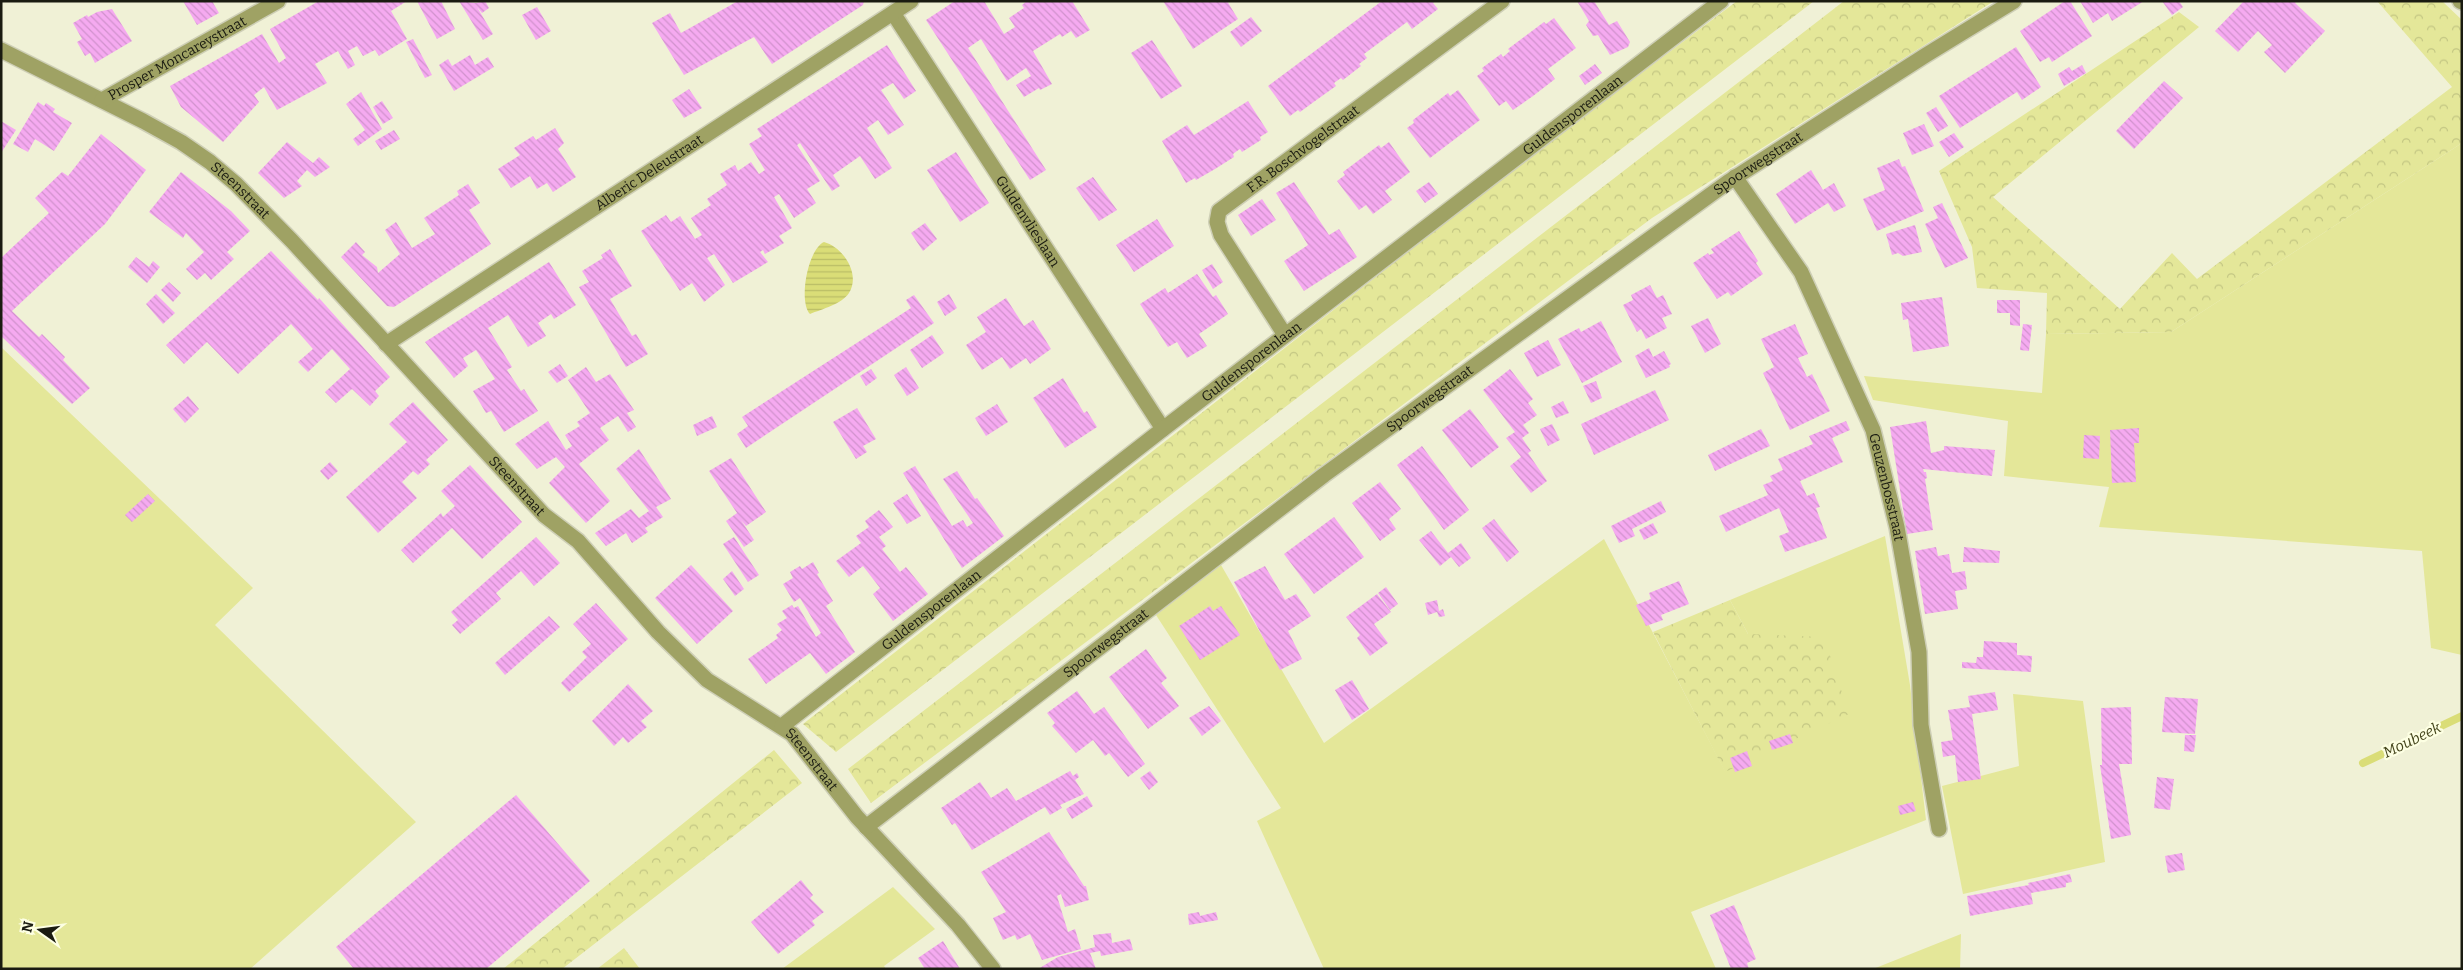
<svg xmlns="http://www.w3.org/2000/svg" width="2463" height="970" font-family="Bitter,serif">
<defs>
<pattern id="forest-crowns" width="20" height="18" patternUnits="userSpaceOnUse" patternTransform="scale(1.25)"><rect width="20" height="18" fill="#e4e799"/><path d="M2 6a3 3 0 1 1 6 0M12 15a3 3 0 1 1 6 0" fill="none" stroke="#c3c683"/></pattern>
<pattern id="water-rules" width="6" height="5" patternUnits="userSpaceOnUse" patternTransform="scale(1.25)"><rect width="6" height="5" fill="#dadd77"/><path d="M0 2.5h6" fill="none" stroke="#babd66"/></pattern>
<pattern id="building-back-hatch" width="6" height="6" patternUnits="userSpaceOnUse" patternTransform="scale(1.25)"><rect width="6" height="6" fill="#f5aaf0"/><path d="M-1 5l2 2M0 0l6 6M5-1l2 2" fill="none" stroke="#d192cd"/></pattern>
</defs>
<rect width="100%" height="100%" fill="#f0f1d6"/>
<path fill="#e4e799" d="M2462,143V655L2431,648L2422,551L2099,527L2109,487L2004,476L2008,421L1873,400L1864,376L2042,393L2046,334L2171,332Z
M1,347L253,588L215,625L416,822L250,969H1Z
M1885,536L1910,685L1926,820L1691,912L1716,969H1324L1257,821L1281,808L1156,615L1221,565L1324,743L1604,539L1725,771L1748,634L1730,600Z
M2013,694L2083,701L2105,862L1963,894L1942,786L2019,766Z
M893,887L935,929L884,966L886,969H782Z
M1961,934L1960,969H1873Z"/>
<path fill="url(#forest-crowns)" d="M1737,1H1814L836,752L803,724L1509,173Z
M1844,1H1994L1652,218L871,803L848,769Z
M2377,1H2442L2462,20V143L2171,332L2046,334L2047,293L1977,288L1972,247L1939,171L2179,12L2199,27L1993,197L2120,309L2172,253L2197,279L2452,87Z
M1730,600L1748,634L1824,637L1849,714L1725,772L1653,632Z
M774,750L802,783L562,969H503Z
M624,948L640,969H597Z"/>
<path fill="url(#water-rules)" d="M824,242C843,247 861,274 849,293C842,304 822,309 810,314C798,301 808,249 824,242Z"/>
<g fill="none" stroke-linecap="round" stroke-linejoin="round">
<path stroke="#dadd77" stroke-width="8" d="M2363,763L2462,716"/>
</g>
<path fill="url(#building-back-hatch)" d="M183,1H212L219,13L197,25Z
M319,1H407L391,11L407,39L379,56L375,50L363,56L357,46L348,51L355,65L348,69L338,51L315,64L327,83L277,110L264,87L254,95L259,102L223,142L181,107L170,86L262,34L279,63L286,58L270,29Z
M417,1H441L455,29L437,39Z
M459,1L476,3L485,1L489,8L482,13L477,7L493,34L483,40Z
M738,1H864L863,5L772,64L754,37L684,75L652,23L670,13L681,33Z
M955,1H984L1004,34L1015,27L1009,18L1024,8L1022,5L1027,1H1072L1090,30L1076,38L1071,31L1062,37L1060,34L1033,51L1052,84L1040,90L1039,88L1024,97L1016,85L1031,76L1026,68L1007,81L981,39L968,48L1046,170L1030,180L926,20Z
M1163,1H1227L1238,19L1193,49Z
M1382,1H1435L1433,3L1438,9L1412,29L1407,22L1364,54L1367,58L1359,64L1361,66L1343,80L1341,78L1334,83L1336,86L1315,101L1300,112L1298,110L1290,116L1268,86Z
M1577,1H1594L1609,25L1617,21L1630,42L1628,47L1610,55L1598,35L1593,36L1586,25L1589,21Z
M2065,1H2070L2092,36L2052,62L2049,57L2040,62L2020,31Z
M2080,1H2144L2112,21L2108,13L2093,23Z
M2162,1H2179L2183,7L2172,15Z
M2244,1H2296L2295,3L2325,31L2285,73L2264,52L2272,45L2258,31L2238,52L2215,31Z
M537,7L551,31L536,40L522,15Z
M112,9L132,41L95,63L90,53L85,56L77,42L82,39L73,23L87,15L88,17L97,12Z
M1251,17L1262,31L1241,47L1230,32Z
M1554,18L1576,48L1548,69L1555,79L1533,96L1513,110L1506,101L1499,106L1477,76L1484,71L1482,68L1501,54L1503,57L1510,51L1508,49L1544,22L1546,24Z
M413,39L432,75L425,78L406,42Z
M1152,40L1182,86L1161,99L1131,53Z
M887,45L916,91L904,99L893,83L881,90L904,125L888,135L878,120L867,128L892,168L875,179L860,156L833,175L840,186L832,191L800,143L797,145L820,181L807,189L816,203L794,218L779,194L774,197L792,228L779,236L784,243L765,254L763,250L760,252L768,262L733,283L714,254L707,258L725,285L704,302L692,283L680,291L641,231L666,215L671,222L680,216L695,239L702,235L691,218L711,205L707,199L727,185L720,174L735,165L738,171L751,162L759,174L765,170L749,144L762,136L757,129Z
M2016,47L2041,87L2022,100L2017,92L1960,128L1939,96Z
M470,55L475,65L488,57L494,67L454,91L439,65L448,59L452,66Z
M1595,64L1602,73L1585,85L1579,76Z
M2082,65L2086,73L2064,86L2058,74L2069,67L2072,71Z
M2164,81L2183,98L2134,149L2116,131Z
M689,89L702,108L684,118L672,100Z
M1458,90L1480,120L1430,158L1407,128L1414,123L1413,120L1430,107L1448,93L1450,96Z
M361,92L382,129L358,146L353,139L365,130L346,104Z
M382,101L393,118L383,124L373,107Z
M1248,101L1268,132L1260,137L1261,140L1242,152L1240,149L1237,151L1233,154L1234,157L1215,169L1196,180L1195,178L1186,183L1162,141L1187,125L1194,135Z
M38,102L44,106L46,103L55,109L53,112L72,123L54,151L35,139L28,152L13,144Z
M1936,107L1948,126L1938,132L1926,113Z
M1,121L16,130L1,153Z
M1924,124L1934,146L1912,155L1903,133Z
M555,128L564,143L558,149L576,177L553,192L547,183L537,189L530,176L511,188L498,169L520,155L514,148L533,136L536,140Z
M394,130L400,139L381,150L375,141Z
M1954,133L1964,147L1949,157L1939,142Z
M101,134L146,170L105,224L12,311L39,337L42,334L65,357L63,360L90,388L72,404L1,336V258L49,213L35,198L62,172L68,176Z
M287,142L313,163L319,157L330,167L315,177L307,170L297,181L302,186L284,198L258,173Z
M1389,142L1410,172L1385,191L1392,200L1373,214L1366,205L1359,210L1337,181L1345,175L1343,172L1379,145L1381,148Z
M956,152L989,203L960,222L927,170Z
M1899,159L1902,167L1905,166L1924,211L1877,231L1863,199L1885,190L1877,168Z
M1811,170L1823,190L1834,183L1846,206L1834,212L1828,203L1795,224L1776,194Z
M181,172L231,211L250,231L227,252L234,259L211,280L205,273L197,280L186,269L204,252L186,233L183,238L149,212Z
M1093,177L1117,210L1099,221L1076,188Z
M1294,182L1329,235L1339,229L1357,257L1304,291L1284,261L1308,245L1276,193Z
M1429,182L1438,194L1425,203L1416,191Z
M468,184L480,203L469,210L491,244L394,307L387,306L341,257L356,242L365,252L362,255L377,267L378,273L400,254L385,230L396,222L412,248L435,234L424,218L459,195L457,191Z
M1262,199L1276,220L1251,236L1238,215Z
M1942,203L1968,258L1945,268L1925,224L1938,218L1933,207Z
M1157,219L1174,246L1134,272L1116,245Z
M925,223L937,239L923,251L911,233Z
M1915,225L1922,252L1903,256L1898,253L1892,255L1886,234Z
M1739,231L1758,261L1756,263L1763,274L1731,296L1728,292L1717,299L1693,263L1708,253L1709,255L1714,253L1711,249Z
M610,249L632,286L610,299L632,336L636,334L648,354L626,367L579,287L589,282L582,271L603,258L601,255Z
M271,251L318,300L319,298L390,377L375,391L379,396L370,406L352,389L336,403L325,392L350,369L332,349L308,372L298,362L313,349L291,324L238,374L207,342L184,364L166,345Z
M136,257L149,267L153,261L160,267L147,283L128,267Z
M549,262L576,305L554,319L551,314L538,323L546,336L528,347L508,315L488,328L512,367L507,370L521,391L524,389L538,411L504,432L491,411L486,413L473,391L495,379L476,350L463,358L468,366L454,378L425,342Z
M1212,264L1223,282L1213,289L1202,270Z
M1197,274L1213,297L1216,295L1228,314L1199,334L1207,346L1187,358L1177,342L1168,347L1140,304L1165,288L1168,293Z
M169,282L181,293L173,302L161,290Z
M1650,285L1657,298L1663,295L1672,314L1662,318L1667,328L1646,339L1641,329L1637,332L1623,305L1633,300L1631,295Z
M156,294L175,313L163,324L146,304Z
M949,294L957,308L945,316L937,302Z
M914,295L934,323L746,448L737,434L748,426L742,417L911,308L906,300Z
M1942,297L1949,346L1913,352L1908,319L1903,320L1901,303Z
M1006,298L1024,326L1033,320L1051,349L1030,364L1026,358L1010,369L1002,357L982,370L966,345L986,332L977,317Z
M1997,300H2020V326L2010,325V313H1997Z
M1708,318L1721,344L1705,353L1691,326Z
M1601,321L1622,362L1582,383L1558,339L1579,328L1581,332Z
M1795,324L1808,354L1798,358L1807,377L1812,374L1830,411L1790,430L1763,373L1774,367L1761,339Z
M2023,324L2032,325L2029,351L2020,350Z
M932,335L944,353L922,368L910,350Z
M1548,340L1561,365L1537,377L1524,353Z
M1649,348L1653,357L1664,351L1671,364L1669,365L1670,367L1646,378L1635,356Z
M560,364L568,376L557,383L548,372Z
M586,367L596,382L610,374L634,410L627,413L636,427L628,432L618,416L600,428L609,440L579,464L610,501L586,523L549,483L565,467L556,457L537,469L515,444L548,421L566,450L572,446L565,435L580,426L577,422L590,413L568,380Z
M906,367L919,388L907,396L894,375Z
M871,369L877,378L866,386L860,376Z
M1510,369L1533,399L1528,403L1537,415L1523,425L1529,433L1522,438L1531,451L1528,453L1547,481L1531,493L1510,466L1521,457L1506,438L1515,432L1483,390Z
M1063,378L1084,413L1087,411L1097,427L1065,448L1033,398Z
M1596,381L1602,398L1591,403L1583,386Z
M1655,390L1669,420L1594,455L1581,424Z
M188,396L199,409L185,423L173,409Z
M1563,401L1569,413L1556,418L1551,407Z
M413,402L448,440L426,460L430,464L418,475L413,471L402,482L417,498L378,533L346,497L407,442L389,424Z
M997,404L1008,422L986,436L975,418Z
M857,408L876,439L863,446L867,452L856,459L833,422Z
M1470,409L1499,447L1471,468L1442,430Z
M712,416L717,427L697,436L693,425Z
M1846,421L1850,430L1832,438L1843,462L1800,481L1807,496L1814,493L1820,507L1816,508L1827,538L1785,552L1779,536L1789,532L1779,508L1726,532L1719,516L1768,495L1763,485L1773,481L1770,476L1783,470L1778,459L1813,444L1809,436Z
M1926,421L1931,453L1944,450V446L1995,450L1992,476L1923,469L1924,472H1926L1927,478L1925,479L1933,530L1907,534L1890,427Z
M1552,424L1560,440L1548,446L1540,429Z
M2139,428V443H2134L2136,482L2112,483L2110,430Z
M1761,429L1770,446L1715,471L1708,455Z
M2084,435L2100,436L2099,459L2083,458Z
M1422,446L1469,510L1444,530L1397,465Z
M639,449L671,499L656,507L663,517L645,528L648,532L632,543L626,533L606,546L595,533L631,509L639,518L649,511L616,469Z
M731,458L766,512L746,526L741,520L754,540L744,547L726,521L737,513L709,471Z
M330,462L338,471L328,480L320,471Z
M470,465L522,522L482,559L452,528L413,563L401,550L441,513L443,517L455,506L441,491Z
M915,466L952,526L963,520L967,527L973,523L943,479L957,471L975,499L977,498L1004,536L962,568L903,473Z
M1380,482L1401,509L1389,519L1396,529L1380,541L1352,503Z
M148,494L155,501L132,522L125,515Z
M907,494L921,516L907,524L893,503Z
M1661,501L1666,512L1632,529L1635,536L1619,543L1611,526Z
M879,510L893,527L879,537L886,546L882,549L900,572L906,567L928,594L893,621L873,594L880,588L863,566L849,577L836,561L861,543L856,536L869,527L865,521Z
M1334,517L1364,557L1314,594L1284,554Z
M1494,519L1519,552L1507,562L1482,528Z
M1653,523L1658,533L1644,540L1639,530Z
M1431,531L1448,553L1461,543L1471,558L1459,567L1451,557L1440,566L1419,540Z
M536,537L560,563L534,586L521,571L496,593L501,599L460,634L452,625L458,620L451,612Z
M734,537L759,575L748,582L723,544Z
M1936,547L1938,556L1949,554L1952,573L1965,571L1967,589L1955,591L1958,609L1925,614L1915,551Z
M1964,547L2000,551L1999,563L1963,562Z
M813,562L819,573L817,574L833,601L826,606L855,652L826,674L810,653L766,684L748,659L778,638L776,635L782,630L777,624L787,618L782,611L792,605L794,608L798,606L816,637L821,633L800,598L794,602L783,584L793,578L790,572L800,566L802,569Z
M691,565L733,611L697,644L655,598Z
M1265,566L1285,600L1296,594L1311,616L1288,631L1302,659L1280,670L1234,582Z
M732,571L744,589L735,596L723,579Z
M1679,581L1689,604L1661,615L1663,620L1646,626L1636,605L1651,599L1649,593Z
M1386,587L1398,604L1390,610L1378,593Z
M1377,594L1391,612L1374,624L1388,643L1370,656L1357,638L1360,635L1346,617Z
M1437,600L1439,611L1443,609L1445,616L1439,617L1437,612L1428,615L1425,603Z
M596,603L628,639L569,692L561,683L587,657L582,652L591,644L573,624Z
M1210,606L1213,611L1221,606L1240,635L1200,660L1179,626Z
M549,616L560,627L505,675L495,663Z
M1984,641L2017,643V655L2032,656L2031,672L1962,668V662L1976,663L1977,657H1983Z
M1146,649L1167,678L1161,683L1179,706L1148,729L1109,677Z
M1352,680L1369,709L1352,720L1335,690Z
M628,684L653,711L641,721L647,727L628,743L623,737L614,746L592,721Z
M1077,691L1094,714L1104,707L1145,764L1128,777L1109,753L1105,756L1093,740L1076,753L1052,726L1055,723L1047,713Z
M1995,692L1998,710L1972,714L1981,779L1958,782L1955,755L1943,757L1941,742L1953,740L1948,710L1970,707L1968,696Z
M2165,697L2198,699L2195,734L2162,732Z
M1209,706L1221,721L1202,736L1189,718Z
M2131,707L2132,764H2119L2131,835L2111,839L2100,765H2102L2101,708Z
M1790,734L1793,743L1772,750L1769,741Z
M2185,735H2196L2194,752L2184,751Z
M1747,751L1752,766L1735,772L1730,758Z
M1070,771L1073,776L1077,773L1079,777L1075,780L1084,794L1060,805L1062,808L1050,815L1045,807L972,850L955,823L952,825L941,808L980,782L991,798L1007,788L1016,801Z
M1150,771L1158,782L1149,790L1140,778Z
M2157,777L2174,779L2170,810L2154,808Z
M516,795L590,881L486,969H354L336,947Z
M1087,796L1093,806L1072,819L1066,809Z
M1913,802L1916,811L1900,815L1898,806Z
M1049,832L1084,886H1086L1089,900L1065,907L1061,894L1057,896L1068,932L1075,929L1081,949L1042,960L1030,934L1017,940L1015,935L1003,940L993,918L1006,912L981,872Z
M2182,853L2185,870L2168,873L2165,856Z
M2070,874L2072,882L2066,883V887L2031,893L2033,904L1970,916L1967,896L2029,885L2028,883Z
M801,880L813,895L810,898L824,912L812,921L815,925L778,954L751,922Z
M1734,905L1756,959L1747,963L1749,969H1731L1710,915Z
M1199,912L1200,916L1216,912L1218,920L1189,925L1188,914Z
M1111,933L1112,943L1130,939L1133,950L1101,956L1100,951L1090,953L1096,969H1038L1058,957L1095,947L1093,935Z
M943,941L960,969H925L918,958Z"/>
<g fill="none" stroke-linecap="round" stroke-linejoin="round">
<defs>
<g id="minor">
<path d="M2460,1L2462,2"/>
<path id="s1" d="M893,13L1163,429"/>
<path id="s2" d="M1,50L143,121L181,142L210,162L236,184L292,241L544,515L578,541L658,632L707,680L792,734L857,817L958,925L993,969"/>
<path id="s3" d="M102,100L278,1"/>
<path id="s4" d="M1735,177L1801,272L1873,430L1897,527L1919,652L1921,725L1939,829"/>
<path id="s5" d="M1285,335L1221,235L1217,222L1219,211L1502,1"/>
<path id="s6" d="M386,344L911,1"/>
<path id="s7" d="M782,726L1163,429L1721,1"/>
<path id="s8" d="M866,827L1324,475L1728,182L1926,55L2014,1"/>
</g>
</defs>
<use href="#minor" stroke="#cecfb6" stroke-width="18"/>
<use href="#minor" stroke="#9fa264" stroke-width="15"/>
</g>
<g text-anchor="middle" dominant-baseline="central" stroke-width="4.5" stroke-linejoin="round" paint-order="stroke">
<g font-size="14" fill="#1a1b11" stroke="#fdffe3">
<text stroke="none"><textPath href="#s3" startOffset="86">Prosper Moncareystraat</textPath></text>
<text stroke="none"><textPath href="#s7" startOffset="999">Guldensporenlaan</textPath></text>
<text stroke="none"><textPath href="#s5" startOffset="248">F.R. Boschvogelstraat</textPath></text>
<text stroke="none"><textPath href="#s8" startOffset="1112">Spoorwegstraat</textPath></text>
<text stroke="none"><textPath href="#s6" startOffset="314">Alberic Deleustraat</textPath></text>
<text stroke="none"><textPath href="#s2" startOffset="279">Steenstraat</textPath></text>
<text stroke="none"><textPath href="#s1" startOffset="248">Guldenvlieslaan</textPath></text>
<text stroke="none"><textPath href="#s7" startOffset="594">Guldensporenlaan</textPath></text>
<text stroke="none"><textPath href="#s8" startOffset="708">Spoorwegstraat</textPath></text>
<text stroke="none"><textPath href="#s2" startOffset="684">Steenstraat</textPath></text>
<text stroke="none"><textPath href="#s4" startOffset="348">Geuzenbosstraat</textPath></text>
<text stroke="none"><textPath href="#s7" startOffset="189">Guldensporenlaan</textPath></text>
<text stroke="none"><textPath href="#s8" startOffset="302">Spoorwegstraat</textPath></text>
<text stroke="none"><textPath href="#s2" startOffset="1089">Steenstraat</textPath></text>
</g>
<g font-size="15" font-style="italic" fill="#44451b" stroke="#fdffe3">
<text transform="translate(2412 740) rotate(-26)">Moubeek</text>
</g>
</g>
<rect width="2463" height="970" fill="none" stroke="#1a1b11" stroke-width="5"/>
<g transform="translate(40 930) rotate(284)" stroke="#fdffe3" stroke-width="4" paint-order="stroke">
<path d="M0-4L9 19L0 12L-9 19Z" fill="#1a1b11"/>
<text y="-8" font-size="14" font-weight="bold" text-anchor="middle" fill="#1a1b11">N</text>
</g>
</svg>
